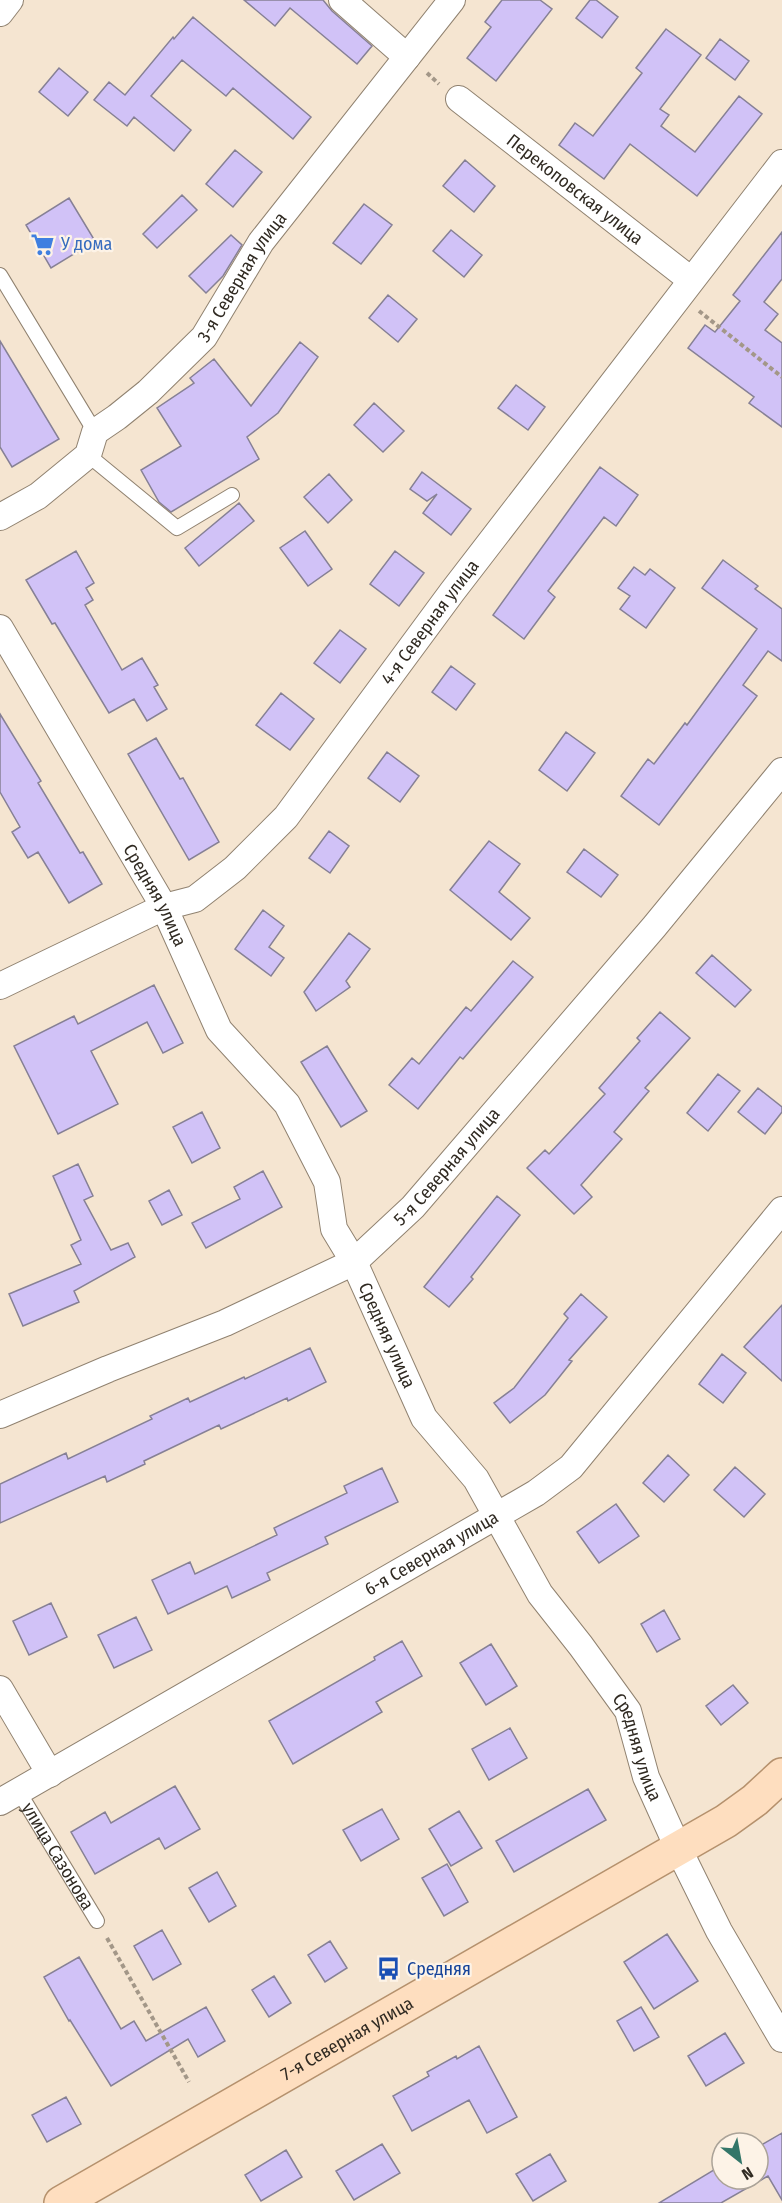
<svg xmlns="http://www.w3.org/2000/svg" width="782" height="2203" font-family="'Fira Sans Condensed',sans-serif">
<rect width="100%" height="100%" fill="#f5e5d1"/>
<path fill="#d1c2f7" stroke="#868095" stroke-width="1.5" d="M244,0H323L332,11L372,46L357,64L290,8L275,26Z
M502,0H540L552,9L496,81L467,58L491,27L485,22Z
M590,0H596L618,17L602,38L576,18Z
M193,17L311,117L293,139L233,88L226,96L182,60L151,96L191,130L174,151L134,117L127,126L94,100L109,82L125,95L173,37L174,39Z
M666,29L701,55L660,109L669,115L661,126L695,152L739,96L762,114L697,196L630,144L604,179L559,145L575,123L593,136L642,73L636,68Z
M720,39L749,61L735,80L706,58Z
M59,68L88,92L68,116L39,92Z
M235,150L262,172L233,207L206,184Z
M465,160L495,186L474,212L443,186Z
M182,195L197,210L157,248L143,234Z
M69,198L95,241L51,268L26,225Z
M364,204L392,225L361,264L333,243Z
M451,230L482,255L464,277L433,251Z
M782,232V279L764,302L778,314L765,330L782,343V427L749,403L754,397L688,348L705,325L715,332L740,301L733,295Z
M231,235L242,245L223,276L206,293L189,276Z
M388,295L417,319L398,342L369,318Z
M0,341L59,439L12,467L0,447Z
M300,342L318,357L278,413L247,437L259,459L171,512L159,502L141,470L181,446L157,408L194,383L190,378L214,359L251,406Z
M516,385L545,407L528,430L498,408Z
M374,403L404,431L383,452L354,425Z
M600,467L638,495L616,526L604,517L548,591L555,597L524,639L493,615Z
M422,472L471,509L451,535L423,513L437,494L427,501L410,489Z
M329,474L352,500L328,523L304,497Z
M239,503L254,521L199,566L185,548Z
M305,531L332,569L308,586L280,548Z
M76,551L94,583L86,588L93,600L85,605L122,670L142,658L158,685L154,687L167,709L147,721L134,699L109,713L55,623L52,624L26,580Z
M395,551L424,573L399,606L370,584Z
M723,560L758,586L755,589L782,609V661L768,651L743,685L757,696L659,825L621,796L648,759L654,764L685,723L687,725L757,629L702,588Z
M634,567L645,575L650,569L675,588L646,628L620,609L630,596L618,588Z
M340,630L366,649L340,683L314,663Z
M451,666L475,684L456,710L432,692Z
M281,693L314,719L290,750L256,725Z
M0,714L41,781L38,783L80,853L83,852L102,884L69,903L38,852L28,858L12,832L20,827L0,792Z
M566,732L595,753L567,791L539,770Z
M156,738L180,779L183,778L219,842L189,860L128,754Z
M387,752L419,776L400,802L368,778Z
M329,831L349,846L330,873L309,858Z
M489,841L520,864L499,892L530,918L511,940L450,890Z
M584,849L618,875L601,897L567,872Z
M263,910L284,926L269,947L284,958L271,976L235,949Z
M349,933L370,949L346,981L350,987L316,1011L304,992Z
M712,955L751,990L735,1007L696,973Z
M513,961L533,977L463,1059L460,1057L418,1109L389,1085L412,1058L419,1064L466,1007L471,1011Z
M154,985L183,1043L163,1053L147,1022L91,1051L118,1104L58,1134L14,1046L74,1016L78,1024Z
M660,1012L690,1038L645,1088L649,1091L614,1132L622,1139L581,1185L592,1197L574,1214L527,1168L545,1150L549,1154L605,1094L599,1088L640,1041L637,1038Z
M327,1046L367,1111L341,1127L301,1062Z
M718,1074L740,1091L708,1131L687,1113Z
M758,1088L782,1107V1112L765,1134L738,1112Z
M202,1112L220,1148L192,1163L173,1127Z
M78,1164L93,1196L84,1200L111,1250L128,1243L135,1257L74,1291L79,1302L23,1326L9,1294L81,1264L71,1245L81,1240L53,1176Z
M263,1171L282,1207L206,1248L192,1223L240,1199L234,1187Z
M169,1190L182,1215L162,1225L149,1201Z
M497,1196L520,1215L471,1277L473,1279L449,1307L424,1287Z
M581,1294L607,1317L569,1360L572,1361L545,1395L510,1423L494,1403L514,1388L568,1318L564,1314Z
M782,1305V1381L744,1347Z
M310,1348L326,1382L288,1401L287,1398L221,1429L219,1425L144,1461L145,1464L107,1482L105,1476L0,1523V1484L66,1453L68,1459L152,1419L150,1416L188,1398L190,1402L244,1377L245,1379Z
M722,1354L746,1373L723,1403L699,1384Z
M668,1455L689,1475L664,1502L643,1483Z
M735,1467L765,1494L744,1517L714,1490Z
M382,1468L398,1502L325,1537L328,1544L267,1573L270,1580L232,1598L227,1586L168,1614L152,1580L190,1562L195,1574L277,1535L274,1528L347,1493L344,1486Z
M616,1504L639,1536L599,1563L577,1532Z
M51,1603L67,1637L29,1655L13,1621Z
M664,1610L680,1639L657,1652L641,1624Z
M136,1617L152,1650L114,1668L98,1635Z
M402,1641L422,1676L376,1702L382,1712L293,1764L269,1721L375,1660L374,1657Z
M491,1644L517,1686L486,1705L460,1663Z
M733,1685L748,1703L721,1725L706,1706Z
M510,1728L527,1758L489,1780L472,1749Z
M175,1786L200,1829L165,1849L159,1838L95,1874L71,1832L105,1812L111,1823Z
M588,1789L606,1820L514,1872L496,1841Z
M382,1809L399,1839L361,1861L343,1830Z
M459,1811L482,1848L451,1866L429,1829Z
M447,1864L468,1902L444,1916L422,1878Z
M217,1872L236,1906L209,1922L189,1888Z
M162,1930L181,1964L153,1980L134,1946Z
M667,1934L698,1981L654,2009L624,1962Z
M330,1941L347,1968L325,1982L308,1955Z
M79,1957L121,2029L134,2021L146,2041L206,2007L225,2041L198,2057L188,2039L111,2086L70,2020L69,2021L44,1977Z
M274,1976L291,2003L269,2017L252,1990Z
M641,2007L659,2037L634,2051L617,2021Z
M725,2033L744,2063L706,2086L688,2056Z
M479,2046L517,2117L487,2133L469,2100L412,2131L393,2096L429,2076L427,2072L456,2056L457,2059Z
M66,2097L81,2124L47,2142L32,2115Z
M782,2133V2200L768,2176L721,2203H659L722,2165V2179H758V2147Z
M382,2144L400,2173L354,2200L336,2171Z
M286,2150L302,2177L261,2201L245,2175Z
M550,2154L566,2181L533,2201L516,2174Z"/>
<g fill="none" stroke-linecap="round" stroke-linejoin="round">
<defs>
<g id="service">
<path d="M0,275L95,432"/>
<path d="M88,455L177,528L232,495"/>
<path id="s1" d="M19,1792L97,1921"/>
</g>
<g id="minor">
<path d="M342,0L407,57"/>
<path d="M0,13L10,0"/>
<path id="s2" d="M459,99L691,280"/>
<path id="s3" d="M0,517L38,496L88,455L95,432L117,417L148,392L204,337L261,242L452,0"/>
<path id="s4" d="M0,628L164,907L219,1030L287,1104L327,1182L334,1229L354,1262L424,1418L476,1479L540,1594L581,1646L628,1711L646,1777L678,1848L719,1931L782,2039"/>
<path id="s5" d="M0,986L164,907L195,899L235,868L286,817L452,592L782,163"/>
<path id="s6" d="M0,1415L108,1369L225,1323L354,1262L413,1207L654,927L782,771"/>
<path d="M0,1689L50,1774"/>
<path id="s7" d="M0,1802L536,1493L571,1467L782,1210"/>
</g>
<g id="primary">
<path id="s8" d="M61,2203L726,1821L755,1800L782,1775"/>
</g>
</defs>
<use href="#service" stroke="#908270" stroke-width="16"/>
<use href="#minor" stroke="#908270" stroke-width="28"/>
<use href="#primary" stroke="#b5916d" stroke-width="36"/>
<path stroke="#a39788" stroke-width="4" stroke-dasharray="4.5 3" stroke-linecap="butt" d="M427,73L439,84
M699,311L782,377
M107,1938L189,2082"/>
<use href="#service" stroke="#fff" stroke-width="14"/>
<use href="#minor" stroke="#fff" stroke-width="26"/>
<use href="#primary" stroke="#fedebf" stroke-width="33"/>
</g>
<defs>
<symbol id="supermarket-bare" viewBox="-9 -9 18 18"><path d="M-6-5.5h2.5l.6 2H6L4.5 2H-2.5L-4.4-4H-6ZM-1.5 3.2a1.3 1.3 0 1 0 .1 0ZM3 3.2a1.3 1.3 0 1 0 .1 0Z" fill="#3f7fe0" stroke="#fdf3e7" stroke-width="2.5" paint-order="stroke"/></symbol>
<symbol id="bus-bare" viewBox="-9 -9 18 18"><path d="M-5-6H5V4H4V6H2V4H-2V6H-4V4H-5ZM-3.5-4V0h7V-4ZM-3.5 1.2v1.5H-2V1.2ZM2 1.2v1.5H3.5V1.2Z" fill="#1a4fb4" stroke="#fdf3e7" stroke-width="2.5" paint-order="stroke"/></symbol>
</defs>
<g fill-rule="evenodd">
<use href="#supermarket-bare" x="26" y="228" width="33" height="33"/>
<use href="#bus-bare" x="372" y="1952" width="33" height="33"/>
</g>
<g text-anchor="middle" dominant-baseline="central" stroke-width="4.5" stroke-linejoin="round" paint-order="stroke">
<g font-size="18" fill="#302a22" stroke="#fdf3e7">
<text stroke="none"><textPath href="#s2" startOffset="147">Перекоповская улица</textPath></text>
<text stroke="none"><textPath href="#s3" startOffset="348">3-я Северная улица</textPath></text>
<text stroke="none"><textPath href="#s5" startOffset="579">4-я Северная улица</textPath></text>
<text stroke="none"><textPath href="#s4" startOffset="309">Средняя улица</textPath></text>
<text stroke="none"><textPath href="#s6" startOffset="519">5-я Северная улица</textPath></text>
<text stroke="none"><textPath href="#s4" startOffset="813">Средняя улица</textPath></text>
<text stroke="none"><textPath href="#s7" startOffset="498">6-я Северная улица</textPath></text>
<text stroke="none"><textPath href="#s4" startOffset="1299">Средняя улица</textPath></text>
<text stroke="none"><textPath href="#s1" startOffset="75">улица Сазонова</textPath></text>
<text stroke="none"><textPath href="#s8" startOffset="330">7-я Северная улица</textPath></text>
</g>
<g font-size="18" fill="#366cbe" stroke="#fdf3e7" text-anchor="start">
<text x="61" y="244">У дома</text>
</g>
<g font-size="18" fill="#164399" stroke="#fdf3e7" text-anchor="start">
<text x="407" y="1969">Средняя</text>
</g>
</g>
<g transform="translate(740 2161) rotate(149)"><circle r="28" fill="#fdf3e7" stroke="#aba398" stroke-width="1.5"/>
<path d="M0-4.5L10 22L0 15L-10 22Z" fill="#337669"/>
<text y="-9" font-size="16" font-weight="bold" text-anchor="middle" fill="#302a22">N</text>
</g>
</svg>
